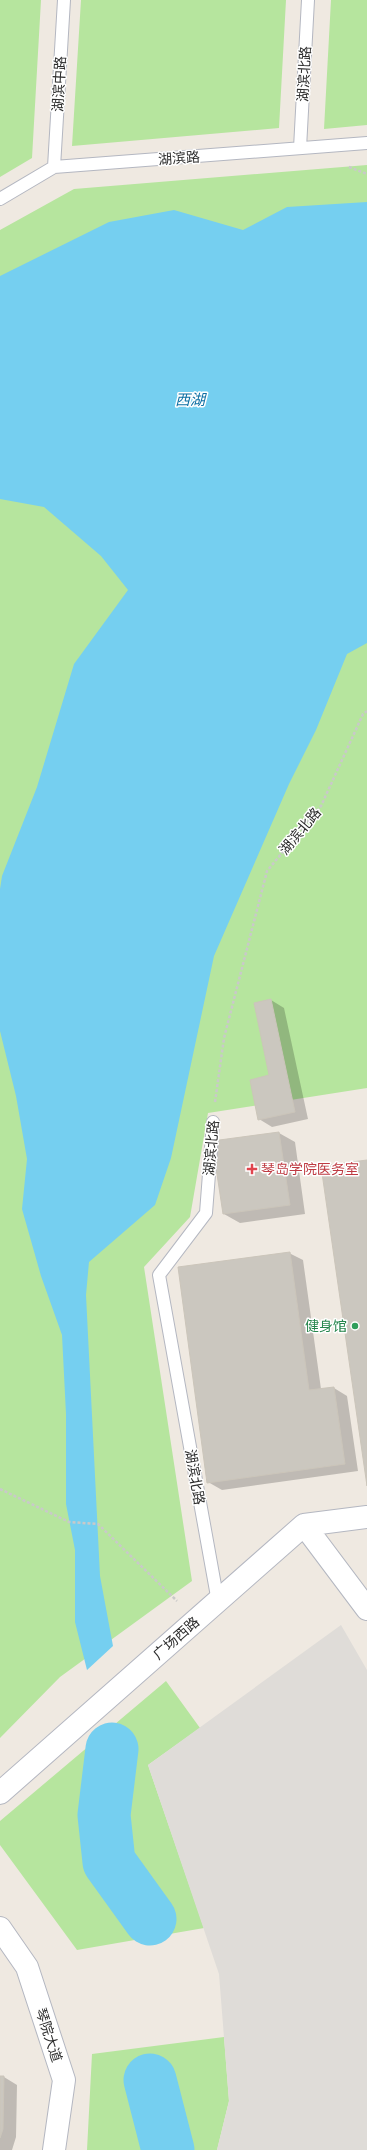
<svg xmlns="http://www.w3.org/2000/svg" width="367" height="2150" font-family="Quicksand,'Noto Sans SC',sans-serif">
<rect width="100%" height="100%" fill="#efe9e1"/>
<path fill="#b6e59e" d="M0,0H41L32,158L0,177Z
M81,0H286L279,128L72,146Z
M331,0H367V125L324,129Z
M367,165V1088L208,1113L190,1217L144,1267L192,1581L60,1677L0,1738V230L74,189Z
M166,1681L200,1728L148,1765L204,1928L77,1950L0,1845V1821Z
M224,2037L229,2101L217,2150H87L92,2054Z"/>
<path fill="#dfdcd8" d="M341,1625L367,1670V2150H217L229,2101L219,1974L148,1765Z"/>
<path fill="#75cff0" d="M367,202V643L347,654L316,730L289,784L214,956L171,1158L155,1205L89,1262L86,1295L100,1576L113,1646L87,1670L75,1622V1550L66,1504V1414L62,1335L41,1276L22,1209L27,1159L16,1096L0,1031V889L2,876L37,787L74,664L128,590L101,556L44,507L0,499V276L109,222L174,210L243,230L287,207Z"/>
<path fill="#0003" d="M271,1000L284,1008L308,1119L272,1127L259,1119L271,1076Z
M279,1133L295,1142L305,1214L240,1223L224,1214Z
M289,1253L303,1260L321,1389L334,1388L347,1396L358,1471L222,1490L208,1482Z
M0,2077H4L17,2085L16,2137L12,2150H0Z"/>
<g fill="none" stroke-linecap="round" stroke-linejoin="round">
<path stroke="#75cff0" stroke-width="53" d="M112,1749L104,1815L109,1862L150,1919
M150,2080L168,2150"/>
</g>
<path fill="#cbc7bf" stroke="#cbc5ba" d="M271,999L295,1112L258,1120L250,1080L269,1075L254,1003Z
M279,1132L290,1205L223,1214L212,1141Z
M367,1160V1486L321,1166Z
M290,1252L309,1390L334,1387L345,1464L207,1483L178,1267Z
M0,2076H4L3,2129L0,2138Z"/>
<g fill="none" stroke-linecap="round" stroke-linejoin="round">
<defs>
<path id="service" d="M300,148L308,0
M54,167L64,0
M0,199L54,167L367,143
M213,1122L206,1213L159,1275L218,1602"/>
<path id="minor" d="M304,1525L367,1609
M0,1793L304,1525L367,1517"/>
<path id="tertiary" d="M0,1928L27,1967L64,2080L54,2150"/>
</defs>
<use href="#service" stroke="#b4b7c1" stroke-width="14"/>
<use href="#minor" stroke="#b4b7c1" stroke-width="24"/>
<use href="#tertiary" stroke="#b4b7c1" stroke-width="24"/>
<path stroke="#c9c9c9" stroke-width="2.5" stroke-dasharray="3 2" stroke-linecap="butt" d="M349,167L367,174
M215,1102L224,1038L267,871L321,806L363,714L367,711
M0,1489L69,1522L98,1524L177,1601"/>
<use href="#service" stroke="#fff" stroke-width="12"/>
<use href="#minor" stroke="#fff" stroke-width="22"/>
<use href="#tertiary" stroke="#fff" stroke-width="22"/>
</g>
<path fill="#e0444e" stroke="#fff" stroke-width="1.5" d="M250 1163h4v4h4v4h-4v4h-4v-4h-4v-4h4z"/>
<circle fill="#2e9e5b" stroke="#fff" stroke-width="1.5" cx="355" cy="1326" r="4"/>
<g text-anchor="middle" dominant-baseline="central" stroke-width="3" stroke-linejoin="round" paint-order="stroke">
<g font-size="14" fill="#2e2e2e" stroke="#fff">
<text transform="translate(304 74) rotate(-87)">湖滨北路</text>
<text transform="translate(59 84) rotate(-87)">湖滨中路</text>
<text transform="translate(179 158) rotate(-4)">湖滨路</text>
<text transform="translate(300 831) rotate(-50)">湖滨北路</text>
<text transform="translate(211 1148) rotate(-85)">湖滨北路</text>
<text transform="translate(195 1477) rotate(80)">湖滨北路</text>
<text transform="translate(176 1638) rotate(-41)">广场西路</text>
<text transform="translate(49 2035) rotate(72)">琴院大道</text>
</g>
<g font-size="14" fill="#be3a42" stroke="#fff" text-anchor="start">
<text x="261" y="1169">琴岛学院医务室</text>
</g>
<g font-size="14" fill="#27864d" stroke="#fff" text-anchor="end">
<text x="347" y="1326">健身馆</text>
</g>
<g font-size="15" font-style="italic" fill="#0d6fa3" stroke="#fff">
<text x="190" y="399">西湖</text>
</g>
</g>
</svg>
